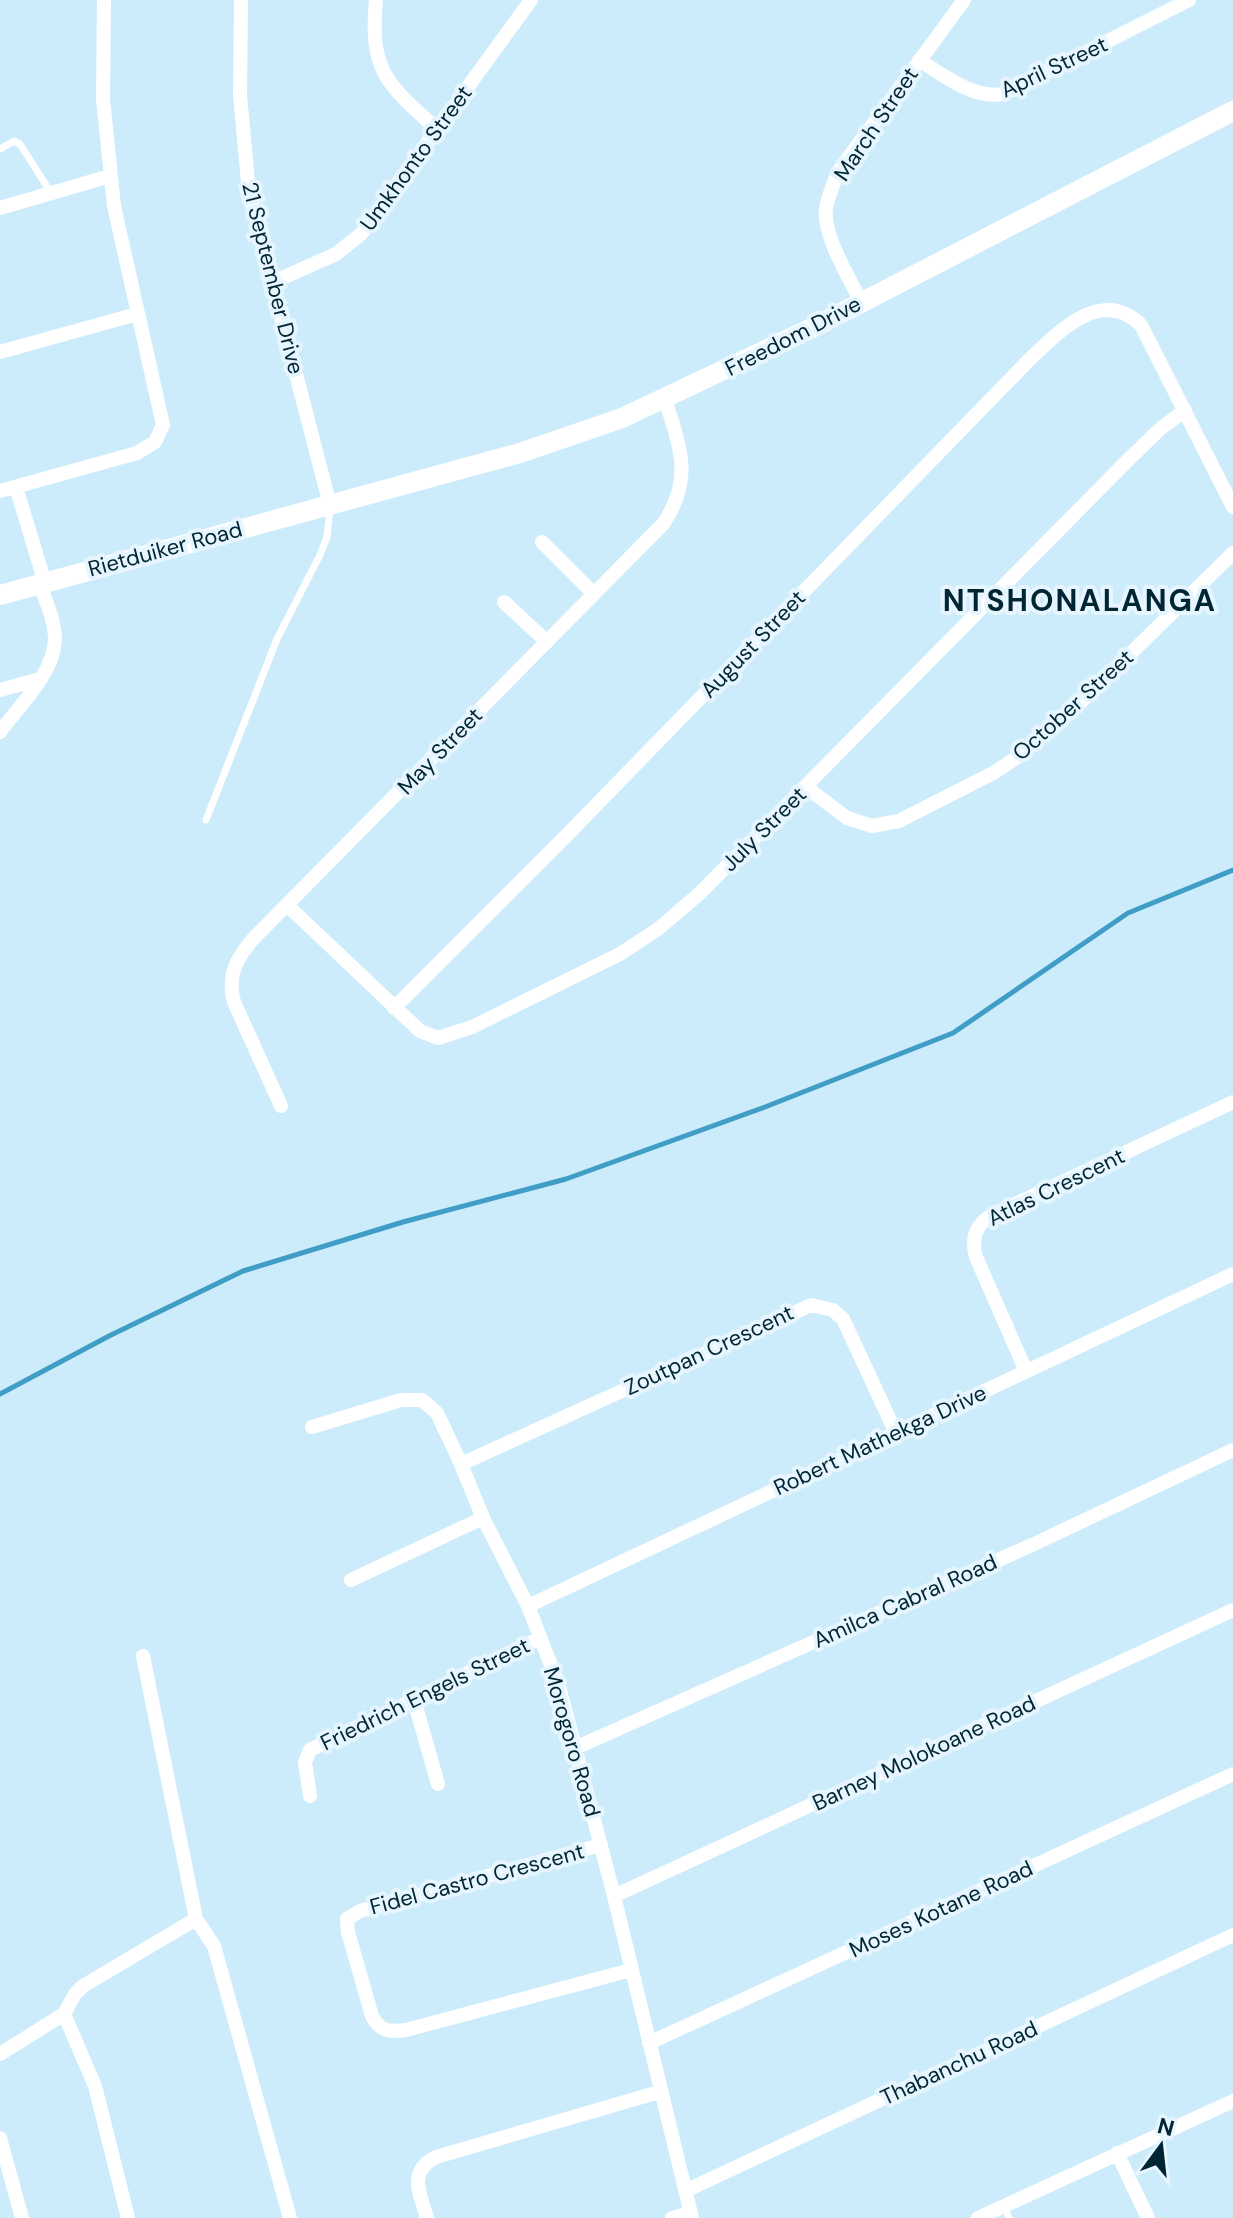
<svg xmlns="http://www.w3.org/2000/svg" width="1233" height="2218" font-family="'DM Sans',sans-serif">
<rect width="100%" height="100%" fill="#cdecfb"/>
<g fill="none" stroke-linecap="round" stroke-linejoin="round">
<path stroke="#3f9dc6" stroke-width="5" d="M0,1394L109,1336L243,1271L403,1222L566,1179L765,1107L953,1033L1128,913L1233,870"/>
<path stroke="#fff" stroke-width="7" d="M0,149L14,141L20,144L51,193
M206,820L277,639L320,555L327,537L330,508
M1004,2206L1009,2218"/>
<path stroke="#fff" stroke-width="14" d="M241,0L240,95L249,193L330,505
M376,0C369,72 388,85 438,130
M919,60C944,75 972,99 1003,94L1189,0
M0,208L110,176
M273,282L336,254L361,234L531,0
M861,302C849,277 822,234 826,208C828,196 834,183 838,172L964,0
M0,352L137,314
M16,487L45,583
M0,491L137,453L155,442L163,425L114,206L103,99L104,0
M542,542L593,593
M504,602L547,642
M0,690L40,679
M0,732C19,706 54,673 55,640C55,621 46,602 40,584
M806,787L847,818L872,826L899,821L995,772L1019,756L1072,711L1233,553
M288,906L420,1031L438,1038L472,1027L620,954L658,929L699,894L1130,458L1159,430L1185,410
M394,1008L567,835L1028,361C1057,333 1101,286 1141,325L1233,507
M281,1106L234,1002C227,976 236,959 253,939L663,524C694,479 680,447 665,399
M1026,1371L976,1257C971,1239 975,1225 992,1215L1233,1102
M312,1427L401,1400H422L437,1413L461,1464L483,1518L528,1606L558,1683L614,1896L692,2218
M461,1464L811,1305L833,1310L843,1319L896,1433
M351,1580L483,1518
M528,1606L1233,1274
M143,1656L196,1919L214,1946L290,2218
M414,1700L438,1784
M575,1748L1032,1545L1233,1450
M310,1796L305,1762L310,1750L540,1638
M601,1845L360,1911L347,1919L348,1932L372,2016C380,2032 390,2032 406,2030L631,1970
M614,1896L1233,1610
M64,2014L75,1994L83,1986L196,1919
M649,2043L1233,1774
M0,2054L64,2014L95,2086L128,2218
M0,2138L22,2218
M1117,2153L1148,2218
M685,2191L1233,1935
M427,2218C420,2193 407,2172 436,2157L659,2092
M672,2218L690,2213
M978,2218L1233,2101"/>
<path stroke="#fff" stroke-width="20" d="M0,595L520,453L622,418L814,327L1233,111"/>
</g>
<g text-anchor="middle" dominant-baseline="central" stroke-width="8" stroke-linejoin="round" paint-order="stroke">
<g font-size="22" fill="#002533" stroke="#e7f6fe">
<text transform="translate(1054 67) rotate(-25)">April Street</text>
<text transform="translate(876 124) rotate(-56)">March Street</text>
<text transform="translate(416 158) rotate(-54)">Umkhonto Street</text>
<text transform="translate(273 278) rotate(76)">21 September Drive</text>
<text transform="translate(793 336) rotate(-27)">Freedom Drive</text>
<text transform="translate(165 549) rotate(-15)">Rietduiker Road</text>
<text transform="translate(753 644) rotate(-46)">August Street</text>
<text transform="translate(1073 705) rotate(-42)">October Street</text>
<text transform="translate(440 751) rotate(-46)">May Street</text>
<text transform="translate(764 829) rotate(-45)">July Street</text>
<text transform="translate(1056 1187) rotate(-26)">Atlas Crescent</text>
<text transform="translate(709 1350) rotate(-25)">Zoutpan Crescent</text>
<text transform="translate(880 1440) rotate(-25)">Robert Mathekga Drive</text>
<text transform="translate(905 1601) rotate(-24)">Amilca Cabral Road</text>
<text transform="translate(425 1694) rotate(-26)">Friedrich Engels Street</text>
<text transform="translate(572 1742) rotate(74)">Morogoro Road</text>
<text transform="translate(924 1753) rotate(-25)">Barney Molokoane Road</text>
<text transform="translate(477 1879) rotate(-15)">Fidel Castro Crescent</text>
<text transform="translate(941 1909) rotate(-25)">Moses Kotane Road</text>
<text transform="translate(959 2063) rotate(-25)">Thabanchu Road</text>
</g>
<g font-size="30" font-weight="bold" letter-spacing="2" fill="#002533" stroke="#e7f6fe">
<text x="1080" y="600">NTSHONALANGA</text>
</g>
</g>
<g transform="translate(1161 2146) rotate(15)" stroke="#e7f6fe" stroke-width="6" paint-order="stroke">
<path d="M0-6L14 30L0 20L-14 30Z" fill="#002533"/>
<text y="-12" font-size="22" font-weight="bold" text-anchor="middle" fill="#002533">N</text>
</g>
</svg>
